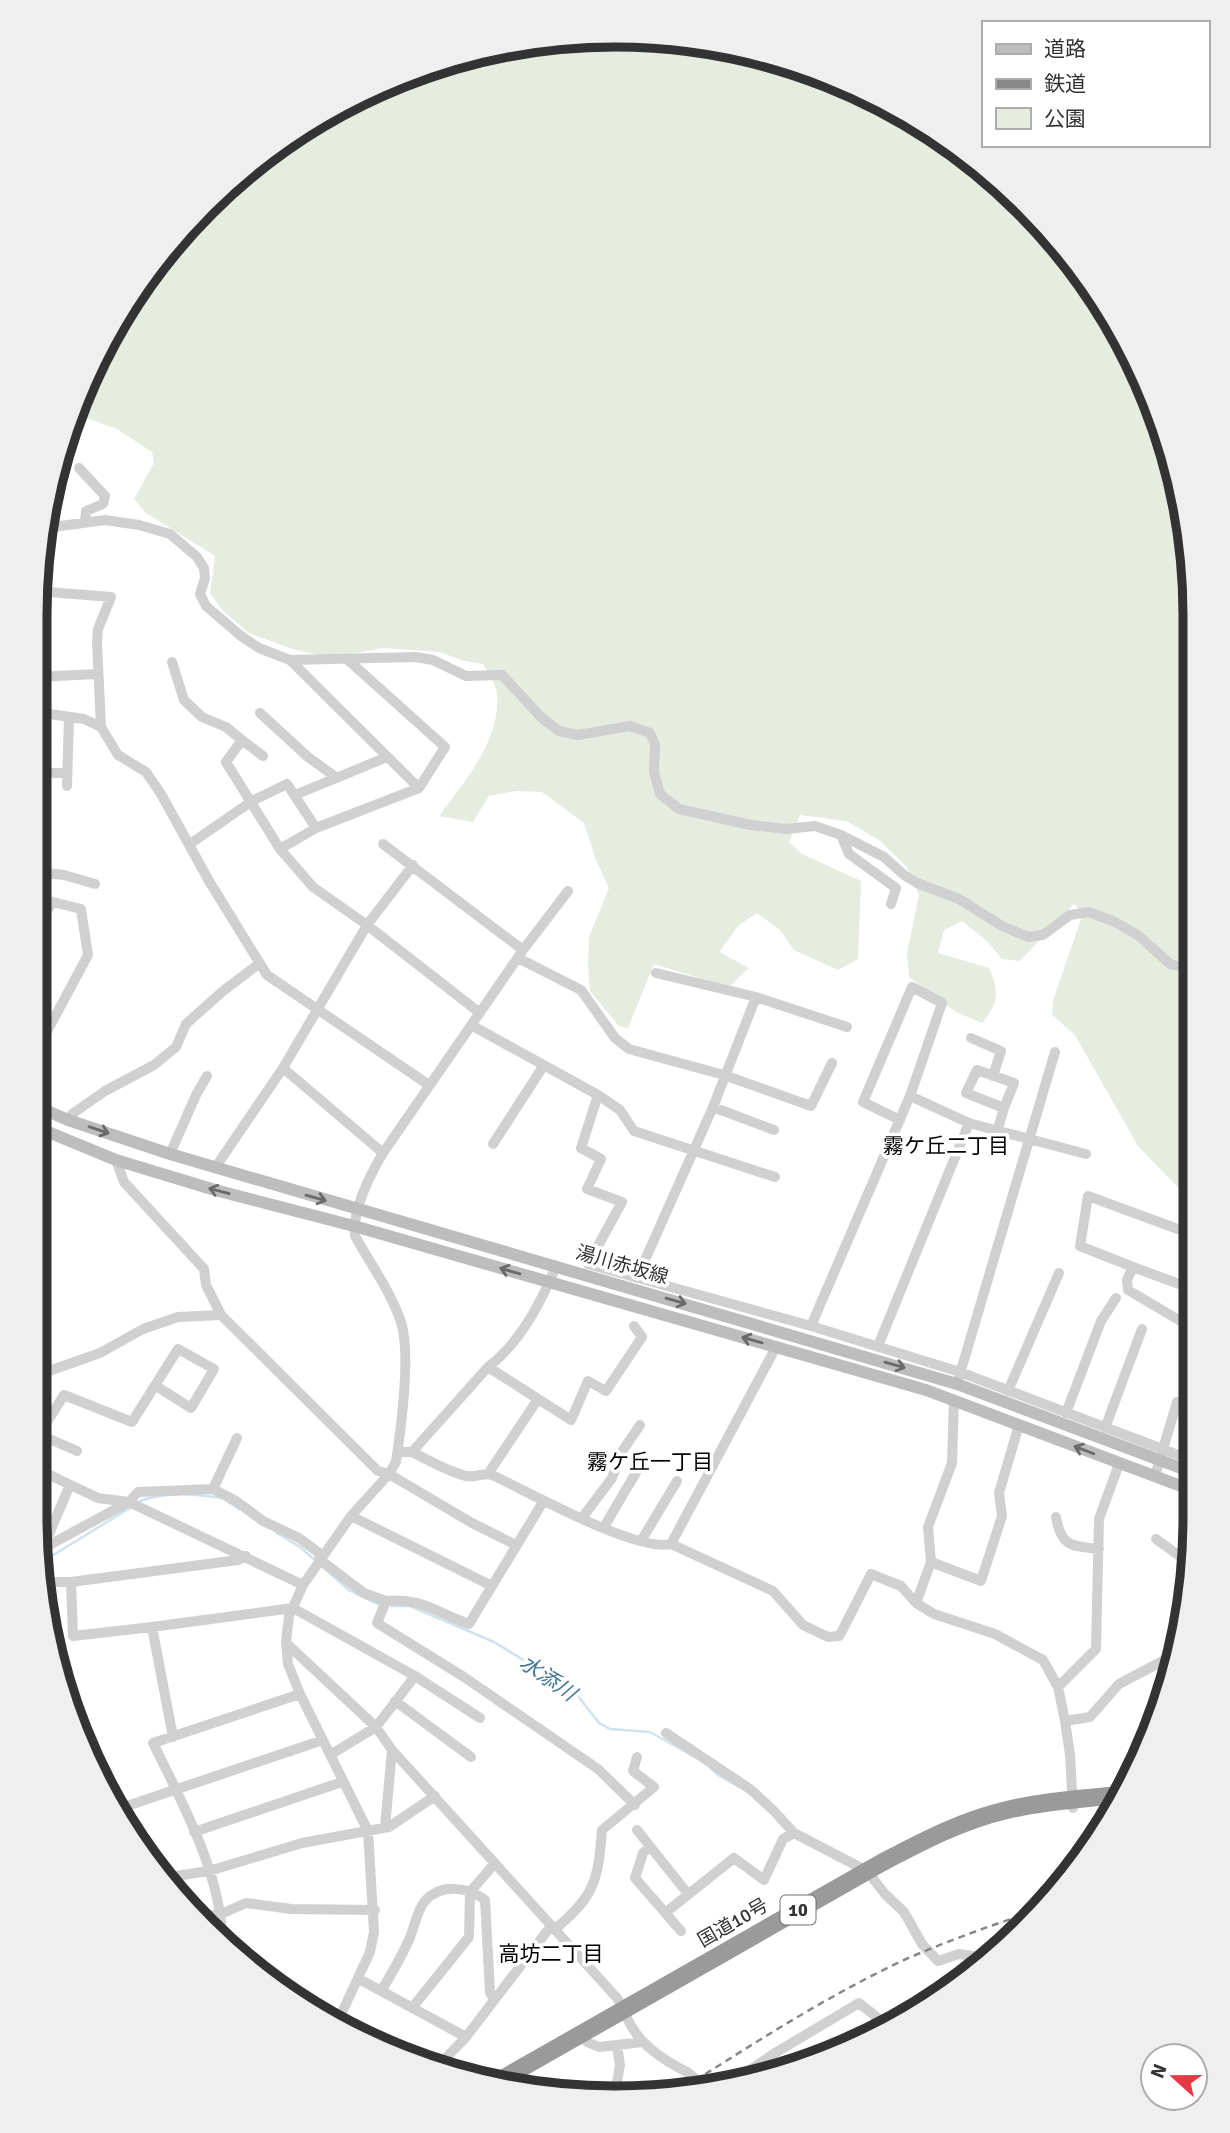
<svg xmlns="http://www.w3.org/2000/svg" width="1230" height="2133" font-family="Signika,'Noto Sans JP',sans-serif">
<rect width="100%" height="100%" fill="#fff"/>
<path fill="#e6ecdf" d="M615,35L728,46L837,79L937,133L1025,205L1117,325L1164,429L1194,577V1204L1138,1146L1075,1035L1052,1015L1053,1001L1083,913L1074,904L1020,961L1002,959L987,941L962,921L944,930L938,953L989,968C1000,992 998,1004 982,1023L956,1012L909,977L907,953L919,895L907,867L879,840L846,821L800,815L789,842L802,854L861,881L858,959L838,970L794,950L780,930L757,913L739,925L719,952L749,968L729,987L654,964L628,1028L619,1026L590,991L588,966L589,937L609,888L596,860L584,823L542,792L516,791L489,796L473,822L439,816C465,781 501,740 497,694C496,684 488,673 483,664L464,661L440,652L383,648L330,658L289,648L249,633L223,611L210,593L215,556L146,513L134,499L154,463L152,452L117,429L73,413L133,293L205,205L292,133L393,79L501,46Z"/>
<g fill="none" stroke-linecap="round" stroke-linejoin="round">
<path stroke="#cfe2ee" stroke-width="2.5" d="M227,1501L239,1509
M138,1502C163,1491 195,1494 221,1498
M277,1533L300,1547L349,1590L380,1605
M42,1562L133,1506
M391,1606H410L494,1642L574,1691L599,1723L610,1729L650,1732L693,1756
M710,1767L718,1775L739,1787"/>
<path stroke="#d0d0d0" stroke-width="10" d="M79,468L105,496L103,504L86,511L85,522
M46,528L105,520L139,525L170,534L197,557L204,568L205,578L200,594L206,606L241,636L259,648L290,660L416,657L433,660L466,676L502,675L542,718L559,731L578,735L630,726L650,733L655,745L654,772L660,794L679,809L751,825L786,829L815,826L841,835L884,857L904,875L917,883L959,899L1002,926L1028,937L1043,935L1070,915L1089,912L1115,922L1139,936L1170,964L1194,970
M36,591L111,597L98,629L97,643L101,727
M290,660L419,788
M172,662L184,700L202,717L226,727L242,740L226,762L280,849L313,887L367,925L480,1013
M36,677L97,674
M36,712L84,719L101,727L118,755L146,772L161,794L209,881L267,975L429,1085
M260,713L308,757L337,778
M242,740L263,756
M36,773H67
M67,786L69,717
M295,795L387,757
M841,835L849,854L896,888L891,904
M190,844L252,801L287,784L316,828
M383,844L523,950
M280,849L316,828L419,788L445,747L348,660
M36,872L64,875L95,884
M518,958L581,990L615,1038L629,1049L724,1075L811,1106L832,1063
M656,973L756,997L847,1027
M471,1025L598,1095L620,1110L634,1131L775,1177
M971,1038L1001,1051L993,1076
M36,1052L88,955L81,909L53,902L36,925
M283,1068L383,1153
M598,1095L581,1148L601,1159L587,1189L622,1202L588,1264L811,1326L960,1372L1194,1461
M713,1107L774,1130
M68,1120L72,1114L105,1091L154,1065L176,1047L186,1024L223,991L260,963
M900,1120L863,1102L912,987L942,1003L910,1096
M998,1129L1004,1108L966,1093L977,1070L1014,1083L1004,1108
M493,1144L544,1065
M170,1154L196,1095L207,1076
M116,1160L124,1182L204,1269L206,1285L221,1315L378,1471L389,1474L472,1523L516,1545
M215,1168L283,1068L367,925L413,865
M1194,1235L1088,1196L1080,1246L1133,1267L1127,1280L1128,1290L1194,1329
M1133,1267L1179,1284
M637,1278L713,1107L756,997
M811,1326L910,1096L969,1123L1086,1154
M878,1346L969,1123
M488,1367L571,1420L588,1381L606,1391L642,1337L634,1326
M35,1376L100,1353L143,1329L178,1317L221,1315
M959,1377L1055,1052
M1008,1391L1059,1273
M1066,1413L1101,1321L1116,1298
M1105,1428L1142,1329
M36,1433L77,1451
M35,1441L64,1395L132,1422L178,1349L214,1369L191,1408L156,1386
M398,1452H412L488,1367C520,1343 541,1303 556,1266
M412,1452C430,1461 447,1471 466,1476C475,1478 484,1472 492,1475C527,1491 637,1553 671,1544L773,1591L803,1625L828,1637L839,1636L842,1631L871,1574L901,1586L916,1603L934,1614L995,1634L1043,1660L1058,1687L1065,1721L1070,1755L1073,1808
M35,1468L98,1498L129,1502L303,1585
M488,1474L538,1399
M1155,1476L1177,1402L1194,1404
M213,1489L236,1501L263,1521L299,1538L322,1555
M351,1516L492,1586
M1056,1517C1061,1547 1072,1546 1099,1549
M582,1518L612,1478L621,1453L640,1425
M604,1527L641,1464
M1156,1539L1192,1565
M641,1541L677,1481
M671,1544L776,1347
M43,1548L70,1485
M40,1550L129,1502L138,1492L213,1489L237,1438
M319,1559L364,1593L386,1601L377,1623L464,1677L598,1769L635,1805
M931,1562L981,1581L1002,1516L999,1493L1019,1425
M46,1582H71L238,1560L246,1556
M71,1582L73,1636L152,1627L173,1737
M386,1601C421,1597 437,1613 469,1624L543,1502
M916,1603L931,1562L928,1527L952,1463L954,1400
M152,1627L293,1608L415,1676L376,1727L330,1755
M286,1643L376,1727L392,1750L617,1998C623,2007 626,2018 632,2027C643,2047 667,2062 687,2072
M415,1676L480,1718
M62,1681L69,1686L119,1804
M1058,1687L1096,1649L1099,1519L1119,1464
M395,1701L471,1757
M1065,1721L1090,1717L1119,1684L1174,1655
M666,1733L750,1789L773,1810L794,1833L867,1871L885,1894L904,1912L922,1944L938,1961L959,1954L987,1958
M121,1808L323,1740
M385,1827L392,1750
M637,1830L688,1894
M194,1832L342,1782
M650,1847L643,1853L635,1878L681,1931
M162,1878L209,1871L302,1843L389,1827L435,1796
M665,1913L734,1858L764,1880L783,1839L794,1833
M203,1916L221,1914L246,1903L291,1909L375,1910
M554,1930C594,1897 598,1882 602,1830L654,1787L633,1771L637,1757
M222,1934C219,1870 181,1800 153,1743L300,1694
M359,1979L466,2037
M381,1991C391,1975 400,1959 408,1942C414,1931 416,1911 425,1901C441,1883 468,1887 485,1900L490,1992L494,2000
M412,2008L469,1937L470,1892L495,1863
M338,2021L370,1952L374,1932L368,1831L300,1694L288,1664L286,1642L289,1616L303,1585L351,1516L389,1474L396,1462C401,1428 411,1353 401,1322C391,1292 370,1263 355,1236C352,1209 370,1175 383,1153L523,950L568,891
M587,2042L599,2047L643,2042
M617,2046L620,2065L617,2082L622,2097
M438,2066L466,2037L551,1926
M738,2078L775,2053L859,2003L884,2023"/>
<path stroke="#bdbdbd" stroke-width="12" d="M36,1106L68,1120L170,1154L957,1384L1194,1473
M36,1127L116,1160L215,1190L354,1226L926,1390L1194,1491"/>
<path stroke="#9a9a9a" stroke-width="18" d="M497,2082L883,1862C923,1841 963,1820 1007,1810C1044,1801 1082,1799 1119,1795"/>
<path stroke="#888" stroke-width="2.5" stroke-dasharray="7 5" stroke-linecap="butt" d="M685,2087C756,2042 827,1996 904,1960C945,1942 986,1927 1029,1913"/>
<path stroke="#d0d0d0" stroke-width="10" d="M687,2072L702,2084"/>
</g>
<defs><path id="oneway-shaft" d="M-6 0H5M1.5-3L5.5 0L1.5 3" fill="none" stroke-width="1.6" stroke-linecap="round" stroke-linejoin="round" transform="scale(1.75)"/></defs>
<g stroke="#6a6a6a">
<use href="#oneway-shaft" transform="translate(99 1130) rotate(19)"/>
<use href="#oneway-shaft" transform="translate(219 1191) rotate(-165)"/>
<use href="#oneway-shaft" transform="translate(316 1198) rotate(16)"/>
<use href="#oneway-shaft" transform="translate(510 1271) rotate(-164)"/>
<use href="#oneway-shaft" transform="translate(676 1301) rotate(16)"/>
<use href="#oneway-shaft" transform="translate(752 1340) rotate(-164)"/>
<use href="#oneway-shaft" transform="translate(895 1365) rotate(16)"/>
<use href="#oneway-shaft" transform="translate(1084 1450) rotate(-159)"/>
</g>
<g text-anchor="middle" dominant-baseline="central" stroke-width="7" stroke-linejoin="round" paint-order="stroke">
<rect fill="#fff" stroke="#707070" stroke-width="2" x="780.5" y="1895.5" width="35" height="29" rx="5"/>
<g font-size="18" font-weight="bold" fill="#333">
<text x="798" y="1910">10</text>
</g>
<g font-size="19" fill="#333" stroke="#fff">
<text transform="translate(622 1265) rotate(16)">湯川赤坂線</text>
<text transform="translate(733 1923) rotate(-30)">国道10号</text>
</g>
<g font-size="21" fill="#000" stroke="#fff">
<text x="946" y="1146">霧ケ丘二丁目</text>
<text x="650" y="1462">霧ケ丘一丁目</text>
<text x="551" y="1954">高坊二丁目</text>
</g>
<g font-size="21" font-style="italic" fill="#3f7597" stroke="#fff">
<text transform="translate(548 1678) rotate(35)">水添川</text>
</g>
</g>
<path d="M0 0H1230V2133H0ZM615 47H615A568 568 0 0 1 1183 615V1518A568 568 0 0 1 615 2086H615A568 568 0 0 1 47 1518V615A568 568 0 0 1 615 47Z" fill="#efefef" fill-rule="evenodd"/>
<path fill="none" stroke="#333" stroke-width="9" d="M615 47H615A568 568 0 0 1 1183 615V1518A568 568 0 0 1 615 2086H615A568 568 0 0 1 47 1518V615A568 568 0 0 1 615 47Z"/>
<rect x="982" y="21" width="228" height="126" fill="#ffffff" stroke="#adadad" stroke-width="2"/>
<rect x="996" y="44" width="35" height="10" fill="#bdbdbd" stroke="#adadad" stroke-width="2"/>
<text x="1044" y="56" font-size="21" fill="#333333">道路</text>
<rect x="996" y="79" width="35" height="10" fill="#888888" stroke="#adadad" stroke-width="2"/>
<text x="1044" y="91" font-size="21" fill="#333333">鉄道</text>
<rect x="996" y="108" width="35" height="21" fill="#e6ecdf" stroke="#adadad" stroke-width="2"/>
<text x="1044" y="126" font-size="21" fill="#333333">公園</text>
<g transform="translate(1174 2077) rotate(291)"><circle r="33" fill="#ffffff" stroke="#adadad" stroke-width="2"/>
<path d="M0-5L12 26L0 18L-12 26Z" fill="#e63946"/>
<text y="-10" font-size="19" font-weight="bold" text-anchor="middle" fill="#333333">N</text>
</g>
</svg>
